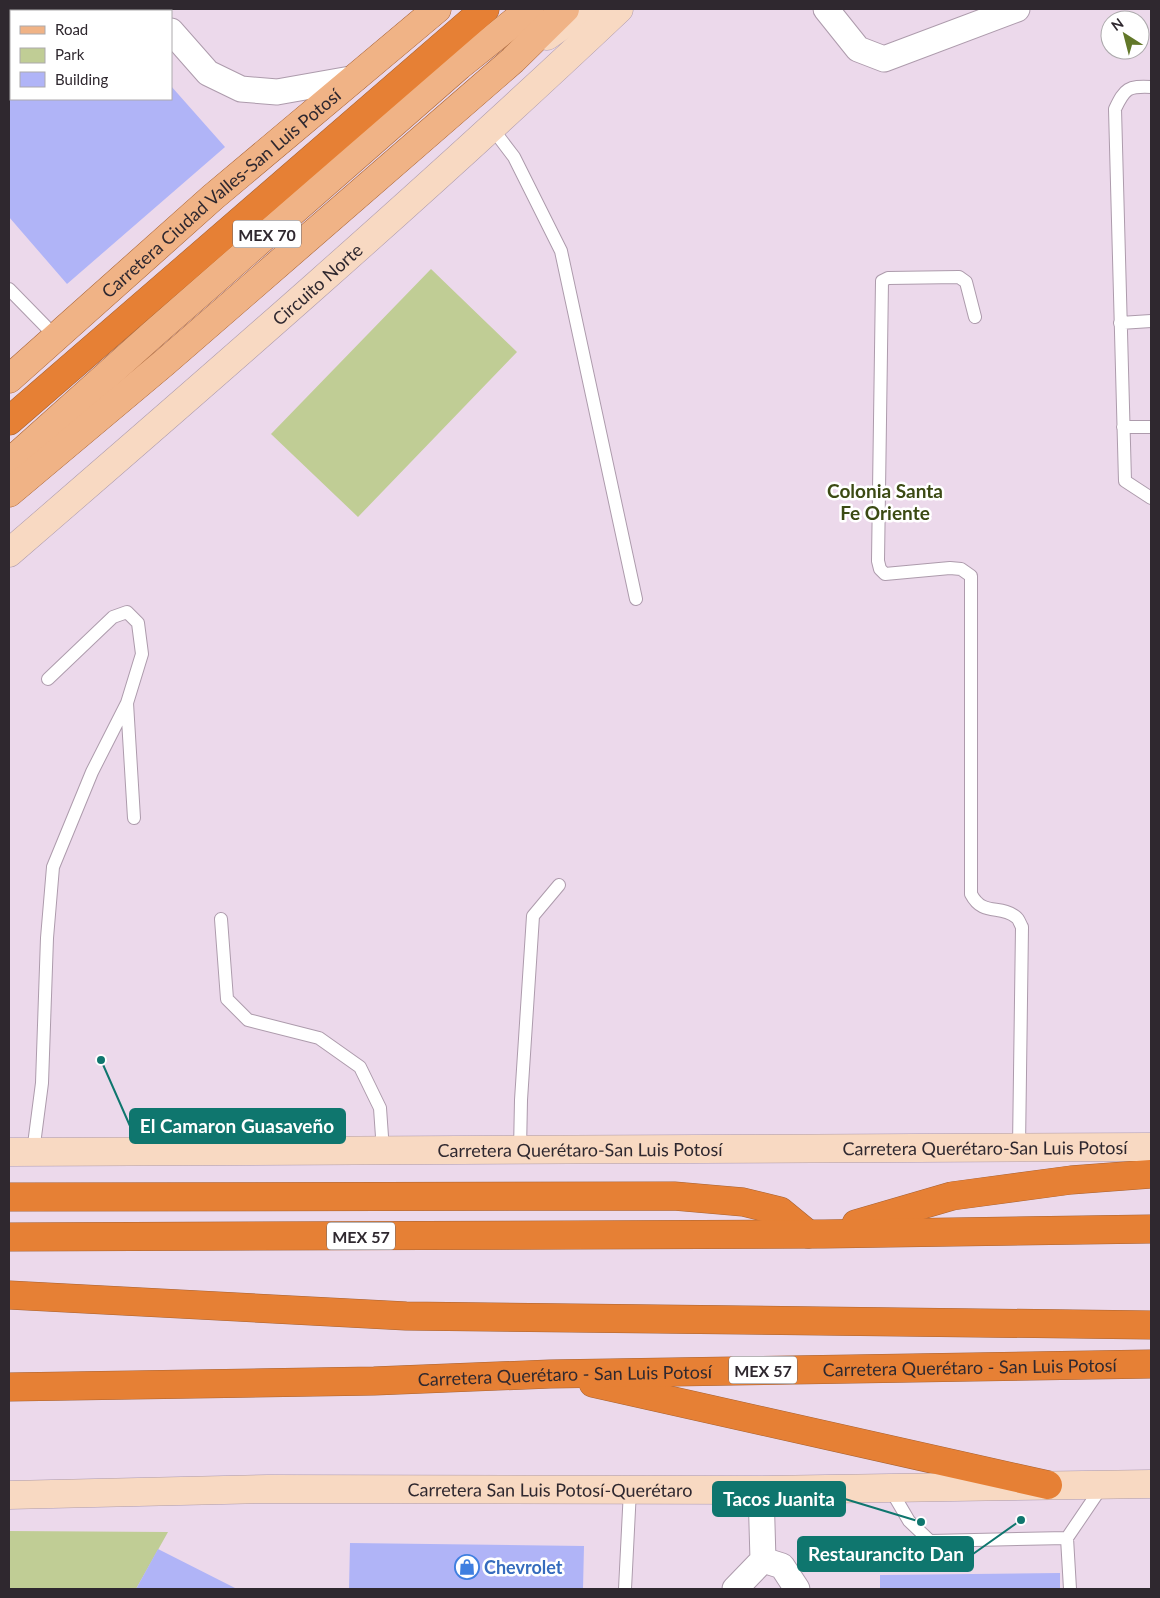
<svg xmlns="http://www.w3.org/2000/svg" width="1160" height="1598" font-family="Lato,sans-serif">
<rect width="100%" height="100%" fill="#ecd9eb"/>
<path fill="#c0cd95" d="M431,269L517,352L358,517L271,434Z
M9,1531L168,1532L136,1589H9Z"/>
<path fill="#b0b4f7" d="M9,9H104L106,11H11V99H171V86L225,147L67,284L9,217Z
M350,1543L584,1546L583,1589H349Z
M158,1549L237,1589H136Z
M1060,1573V1589H880V1575Z"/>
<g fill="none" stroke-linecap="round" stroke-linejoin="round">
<defs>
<path id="lane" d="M1151,87C1128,86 1125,88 1115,109L1125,481L1151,498
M492,128L514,157L561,251L636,599
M9,289L56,337
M975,317L966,282L959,277L888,278L882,281L878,561L880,569L885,574L950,568L961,569L971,576V894C983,917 1000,904 1016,917C1019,919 1020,924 1022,927L1019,1147
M1120,323L1151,321
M1123,427H1151
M127,703L134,818
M221,919L227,999L248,1020L319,1038L360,1067L380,1108L383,1151
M520,1150L521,1100L533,916L559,885
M33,1152L42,1083L47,938L53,867L92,772L127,703L142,654L138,623L127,612L113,617L48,679
M889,1487L909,1521L930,1541L1067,1538L1103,1485
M1067,1538L1070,1589
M625,1589L630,1490"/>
<path id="street" d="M152,9L154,11
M826,9L858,49L884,59L1017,9
M171,31L208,73L241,89L277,92L356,78
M763,1560L782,1566L797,1589
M735,1589L763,1560L761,1490"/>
<g id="secondary">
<path d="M547,36L585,9"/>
<path id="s1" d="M9,553C215,375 421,196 619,9"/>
<path id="s2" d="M9,1152L1151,1147"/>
<path id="s3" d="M9,1495L268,1489L761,1490L1151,1484"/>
</g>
<g id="primary">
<path id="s4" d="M9,379L213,197L437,9"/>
<path d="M9,463L153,334L459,66L530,9"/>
<path d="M9,493L164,363L513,60L565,9"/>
</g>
<g id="highway">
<path d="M9,421L485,9"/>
<path d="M9,1197L674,1196L743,1202L780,1211L808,1234"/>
<path d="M856,1224L952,1196L1071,1180L1151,1174"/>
<path d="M9,1237L824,1234L1151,1229"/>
<path d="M9,1295L406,1316L1151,1325"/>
<path d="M593,1383L1048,1485"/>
<path id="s5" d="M9,1387L374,1381L550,1374L1151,1364"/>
</g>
</defs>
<use href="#lane" stroke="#ad9bac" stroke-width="14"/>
<use href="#street" stroke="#ad9bac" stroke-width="27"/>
<use href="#secondary" stroke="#ad9bac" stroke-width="29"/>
<use href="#primary" stroke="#a66133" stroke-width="29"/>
<use href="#highway" stroke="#a66133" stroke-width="29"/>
<use href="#lane" stroke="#fff" stroke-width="12"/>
<use href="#street" stroke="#fff" stroke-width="25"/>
<use href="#secondary" stroke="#f8d9c2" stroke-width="28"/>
<use href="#primary" stroke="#f0b386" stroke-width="28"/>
<use href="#highway" stroke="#e68035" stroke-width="28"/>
</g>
<defs>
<symbol id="shop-ring" viewBox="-11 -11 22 22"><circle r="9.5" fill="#fff" stroke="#3f7fe0" stroke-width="1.5"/><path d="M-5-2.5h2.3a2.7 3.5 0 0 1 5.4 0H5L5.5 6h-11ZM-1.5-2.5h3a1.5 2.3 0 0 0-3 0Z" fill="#3f7fe0"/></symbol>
</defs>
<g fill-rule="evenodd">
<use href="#shop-ring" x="453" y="1553" width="28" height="28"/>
</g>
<g text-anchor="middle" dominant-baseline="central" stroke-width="5" stroke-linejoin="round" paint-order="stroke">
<g fill="#fff" stroke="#6d686d" stroke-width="1">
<rect x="233" y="220.5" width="68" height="27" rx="4"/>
<rect x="327" y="1222.5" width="68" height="27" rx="4"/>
<rect x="729" y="1356.5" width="68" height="27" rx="4"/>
</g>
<g font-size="16" font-weight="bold" fill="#2f282f">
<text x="267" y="234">MEX 70</text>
<text x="361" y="1236">MEX 57</text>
<text x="763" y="1370">MEX 57</text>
</g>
<g font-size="18" fill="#2f282f" stroke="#fff">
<text stroke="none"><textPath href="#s4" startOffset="282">Carretera Ciudad Valles-San Luis Potosí</textPath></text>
<text stroke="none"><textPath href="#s1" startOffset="409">Circuito Norte</textPath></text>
<text stroke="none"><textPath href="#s2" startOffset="976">Carretera Querétaro-San Luis Potosí</textPath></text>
<text stroke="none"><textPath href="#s2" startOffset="571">Carretera Querétaro-San Luis Potosí</textPath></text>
<text stroke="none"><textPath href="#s5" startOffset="961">Carretera Querétaro - San Luis Potosí</textPath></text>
<text stroke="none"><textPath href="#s5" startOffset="556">Carretera Querétaro - San Luis Potosí</textPath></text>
<text stroke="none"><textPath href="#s3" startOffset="541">Carretera San Luis Potosí-Querétaro</textPath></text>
</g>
<g font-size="18" font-weight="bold" fill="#366cbe" stroke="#fff" text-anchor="start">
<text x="484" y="1567">Chevrolet</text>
</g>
<g font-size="19" font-weight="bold" fill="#3b4a13" stroke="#fff">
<text x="885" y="490">Colonia Santa<tspan x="885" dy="22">Fe Oriente</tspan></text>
</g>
</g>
<path fill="none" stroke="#0f766e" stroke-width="2" d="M101 1060L130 1126M921 1522L845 1499M1021 1520L973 1554"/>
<g fill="#0f766e" stroke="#fff" stroke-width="2">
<circle cx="101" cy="1060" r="5"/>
<circle cx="921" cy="1522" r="5"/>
<circle cx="1021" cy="1520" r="5"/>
</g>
<g fill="#0f766e" stroke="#0f766e" stroke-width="2">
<rect x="130" y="1109" width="215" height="34" rx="5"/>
<rect x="713" y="1482" width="132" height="34" rx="5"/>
<rect x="798" y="1537" width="175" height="34" rx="5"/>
</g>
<g font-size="19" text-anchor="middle" font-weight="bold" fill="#fff">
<text x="237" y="1133">El Camaron Guasaveño</text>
<text x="779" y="1506">Tacos Juanita</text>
<text x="886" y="1561">Restaurancito Dan</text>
</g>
<rect width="1160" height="1598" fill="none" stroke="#2f282f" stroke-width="20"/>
<rect x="10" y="10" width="162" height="90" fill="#ffffff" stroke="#aca9ac"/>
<rect x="20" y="26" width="25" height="8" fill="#f0b386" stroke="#aca9ac"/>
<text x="55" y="35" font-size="15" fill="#2f282f">Road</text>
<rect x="20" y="48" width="25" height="15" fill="#c0cd95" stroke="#aca9ac"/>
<text x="55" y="60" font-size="15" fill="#2f282f">Park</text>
<rect x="20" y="72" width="25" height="15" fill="#b0b4f7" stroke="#aca9ac"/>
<text x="55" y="85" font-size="15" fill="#2f282f">Building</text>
<g transform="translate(1125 35) rotate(324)"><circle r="24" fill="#ffffff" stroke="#aca9ac"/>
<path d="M0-4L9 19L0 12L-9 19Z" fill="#627829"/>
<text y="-8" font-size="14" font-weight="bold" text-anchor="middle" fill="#2f282f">N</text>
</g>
</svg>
